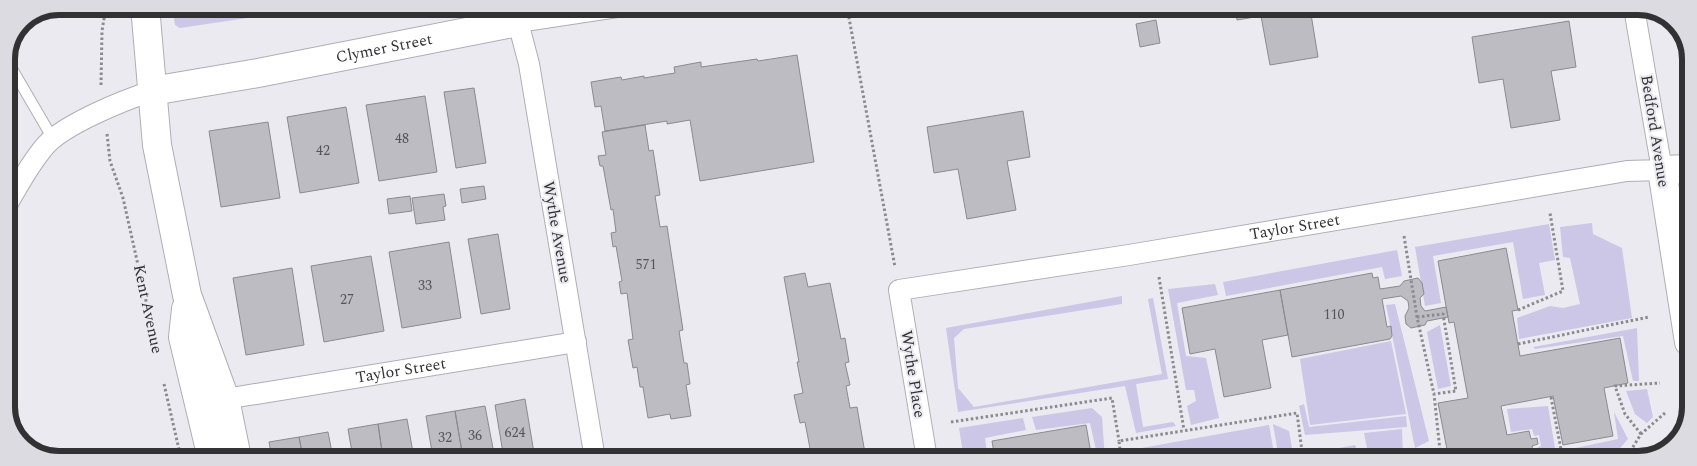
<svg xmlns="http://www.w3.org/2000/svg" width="1697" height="466" font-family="Spectral,serif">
<rect width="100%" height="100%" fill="#ebeaf1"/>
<path fill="#ccc6e7" d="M172,6L323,7L180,28L175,25Z
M1592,223L1593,234L1622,248L1632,318L1519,339L1517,318L1550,306L1563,308L1580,304L1570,258L1563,257L1560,227Z
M1549,224L1555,260L1539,263L1545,295L1523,299L1513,242L1433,256L1441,303L1425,306L1415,247Z
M1397,250L1402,276L1385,279L1382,267L1226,296L1223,282Z
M1215,284L1218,295L1177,303L1186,356L1206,358L1219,418L1191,425L1187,406L1196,401L1194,390H1186L1168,289Z
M1122,296V304L964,329L954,338L958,388L974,407L1162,374L1148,299L1153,298L1168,379L1136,384L1143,427L1173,422L1176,426L1136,433L1125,386L958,412L946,328Z
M1395,304L1429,441L1415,448L1386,305Z
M1440,325L1451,386L1438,389L1427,332Z
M1637,328L1639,381H1633L1623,336L1535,349L1533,347Z
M1391,341L1406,414L1310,425L1300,359Z
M1647,389L1653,417L1647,423L1635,414L1626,391Z
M1304,404L1309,427L1406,416L1407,427L1305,435L1299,406Z
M1548,406L1557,460H1538L1535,449L1541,446L1539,435L1534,436L1532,429L1511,432L1507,409Z
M1092,408L1102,417L1105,459H1098L1090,423L1036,430L1032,417Z
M1614,412L1628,439L1615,454L1567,460L1566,450L1618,439Z
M1023,418L1026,430L985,438L988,459H964L959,428Z
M1273,424L1289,431L1294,459H1279Z
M1269,425L1275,459H1126L1125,451Z
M1402,429L1403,459H1336L1334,449L1355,445L1357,450L1367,448L1364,433Z"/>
<path fill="#bdbcc3" stroke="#8b8a90" d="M1235,8H1310L1318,57L1270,65L1261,16L1237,20Z
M1156,20L1160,43L1140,47L1136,24Z
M1569,21L1576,67L1551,71L1560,120L1511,128L1503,79L1479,83L1472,37Z
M797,55L814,162L700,181L690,120L667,124V121L605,131L601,106L595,107L591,82L621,77L622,80L644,76V78L675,73L674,67L701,62V67L757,59L758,61Z
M474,88L486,163L456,168L444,92Z
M425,96L437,172L379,181L366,105Z
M346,107L359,183L300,193L287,117Z
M1023,111L1030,157L1007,161L1016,210L967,219L958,169L934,173L927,127Z
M268,122L280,198L221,207L209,131Z
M645,125L649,151L653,150L660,195L655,196L660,227L667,226L683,330L679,331L684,363H687L690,384L686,385L691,416L671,419L670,414L648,418L643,387H640L637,367L633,368L628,340L633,339L627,293L621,294L619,282L622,281L616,246L613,247L611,233L616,232L613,209L611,210L603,166H600L598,156L606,155L602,132Z
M484,186L486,199L462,203L460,189Z
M444,194L446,206L443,207L445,220L416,224L412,198Z
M410,196L412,211L389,214L387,199Z
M498,234L510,309L481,314L468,239Z
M449,242L461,318L402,328L389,252Z
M1506,248L1518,310L1512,311L1520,356L1620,338L1628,383L1604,388L1613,436L1563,445L1553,396L1501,406L1507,435L1529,431L1531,439L1537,438L1538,444L1532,446L1534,460H1449L1438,403L1468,398L1454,322L1449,323L1438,261Z
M371,256L384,331L324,342L311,266Z
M292,268L304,345L246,355L233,278Z
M805,273L808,287L830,283L841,339L845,338L849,362L845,363L850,385L846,386L850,408L857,407L866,459H812L805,422L800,423L794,395L803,393L797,362H799L784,277Z
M1372,273L1373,278L1378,277L1380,289L1400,286L1404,281L1418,278L1422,283L1424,294L1420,298L1421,306L1425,311L1446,307L1448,317L1427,321L1425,325L1411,328L1406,324L1405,316L1409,308L1408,301L1401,296L1382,299L1387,327L1391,326L1392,336L1390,339L1292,357L1280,290Z
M1280,290L1288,335L1262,340L1271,388L1224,397L1215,349L1190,354L1182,308Z
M525,399L535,459H504L495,405Z
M485,406L495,459L463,458L455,411Z
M455,411L463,458H433L426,416Z
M407,419L414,458H383L378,424Z
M378,424L383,458H353L348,429Z
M1086,425L1092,459H995L992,441Z
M328,432L333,458H303L299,437Z
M299,437L303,458H272L269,442Z"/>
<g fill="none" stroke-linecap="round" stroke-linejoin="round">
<defs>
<path id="service" d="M7,56L11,67L53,139"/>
<g id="minor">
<path d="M6,207C17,187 31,162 46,145C65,124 124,100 152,91"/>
<path id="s1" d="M225,399L576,342"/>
<path d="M595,459L529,64L518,22L617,7"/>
<path id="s2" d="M927,459L899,290L1129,255L1627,171L1662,170L1634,8"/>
</g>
<g id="secondary">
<path d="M145,6L157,145L187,295L225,399L237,458"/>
<path id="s3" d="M152,91L258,73L518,22L514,7"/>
<path d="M186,309L183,337L212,458"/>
<path d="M1689,342L1662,170L1690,169"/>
</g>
</defs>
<use href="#service" stroke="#b0aeb5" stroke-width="12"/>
<use href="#minor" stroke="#b0aeb5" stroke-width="22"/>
<use href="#secondary" stroke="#b0aeb5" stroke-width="30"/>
<path stroke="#8b8a8f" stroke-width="3" stroke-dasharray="2.5 2.5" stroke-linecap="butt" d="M346,7L347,8
M847,7L895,267
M101,85L102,31L106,6
M107,134L110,161L123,198L155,341
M1404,236L1417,317L1434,394L1441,460
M1159,277L1184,430
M1518,310L1563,291L1550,213
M1417,317L1443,314L1456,391L1434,394
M1518,344L1649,317
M164,384L181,458
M1551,397L1563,460
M951,422L1112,398L1119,441
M1641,434L1625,414L1615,386L1660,383
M1121,459L1119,441L1297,413L1303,459
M1625,460L1641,434L1665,413"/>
<use href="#service" stroke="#fff" stroke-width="10"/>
<use href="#minor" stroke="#fff" stroke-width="20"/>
<use href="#secondary" stroke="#fff" stroke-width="28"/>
</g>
<g text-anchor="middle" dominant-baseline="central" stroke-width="4" stroke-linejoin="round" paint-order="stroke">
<g font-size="14" fill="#555458">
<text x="402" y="138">48</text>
<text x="323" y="150">42</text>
<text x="646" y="264">571</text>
<text x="425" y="285">33</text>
<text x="347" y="299">27</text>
<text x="1334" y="314">110</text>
<text x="515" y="432">624</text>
<text x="475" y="435">36</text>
<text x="445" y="437">32</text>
</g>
<g font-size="16" fill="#323134" stroke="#ebeaf1">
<text stroke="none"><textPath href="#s3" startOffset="236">Clymer Street</textPath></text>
<text transform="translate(1655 131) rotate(81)">Bedford Avenue</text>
<text stroke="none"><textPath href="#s2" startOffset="572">Taylor Street</textPath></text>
<text transform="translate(557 232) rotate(80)">Wythe Avenue</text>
<text transform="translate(148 309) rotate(78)">Kent Avenue</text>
<text stroke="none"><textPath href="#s1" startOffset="178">Taylor Street</textPath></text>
<text transform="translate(913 374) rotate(81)">Wythe Place</text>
</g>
</g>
<path d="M0 0H1697V466H0ZM59 15H1638A44 44 0 0 1 1682 59V407A44 44 0 0 1 1638 451H59A44 44 0 0 1 15 407V59A44 44 0 0 1 59 15Z" fill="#dcdbe2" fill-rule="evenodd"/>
<path fill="none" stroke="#323134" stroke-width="6" d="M59 15H1638A44 44 0 0 1 1682 59V407A44 44 0 0 1 1638 451H59A44 44 0 0 1 15 407V59A44 44 0 0 1 59 15Z"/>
</svg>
